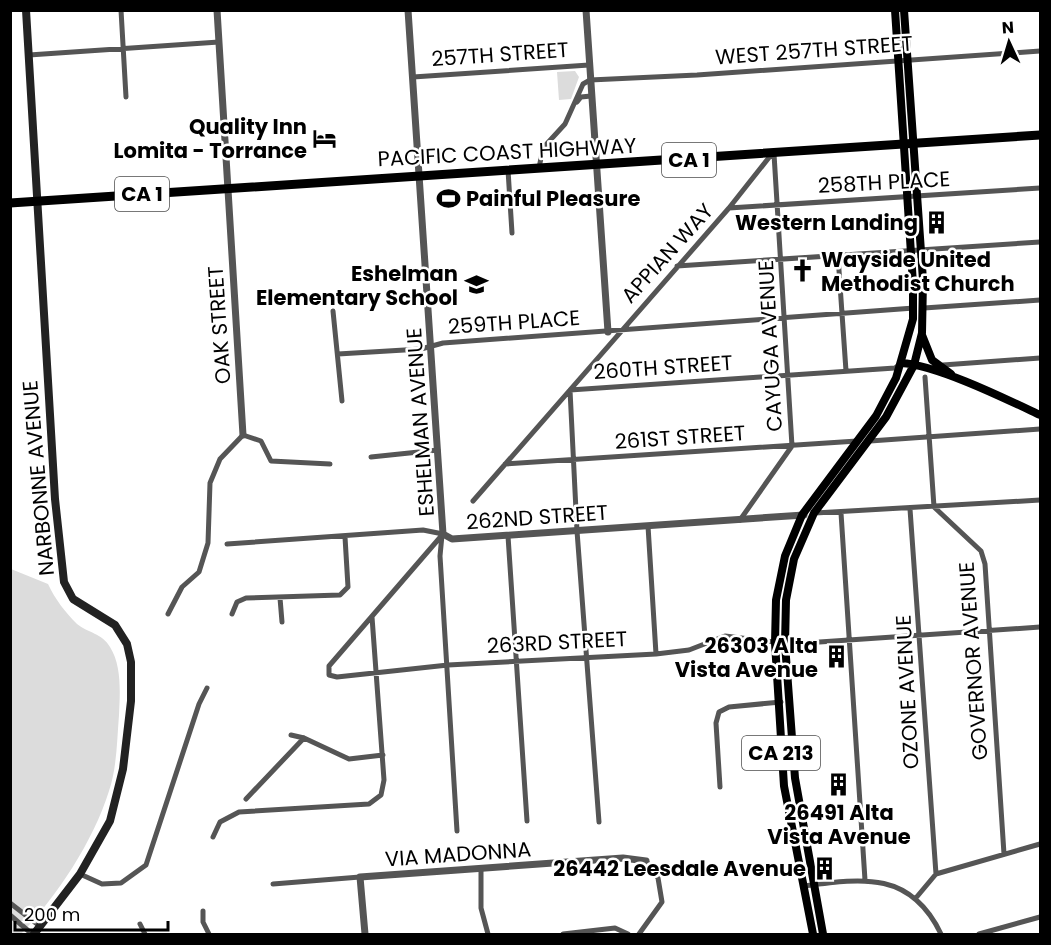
<svg xmlns="http://www.w3.org/2000/svg" width="1051" height="945" font-family="Poppins,sans-serif">
<rect width="100%" height="100%" fill="#fff"/>
<path fill="#dcdcdc" d="M575,71L579,77L571,99L559,100L557,72Z
M11,569L48,584C55,599 65,612 77,624C88,633 102,633 110,647C122,666 120,693 119,715C117,740 117,767 109,791C93,842 57,896 21,934H11Z"/>
<g fill="none" stroke-linecap="round" stroke-linejoin="round">
<path stroke="#555" stroke-width="5" d="M121,10L126,97
M29,55L219,42
M413,77L589,65
M577,102L581,97L591,96
M539,168L543,148L565,124L583,84L590,80L697,75L1040,51
M508,170L512,233
M729,208L1040,188
M838,256L846,371
M677,266L1040,242
M924,308L1040,300
M333,311L342,401
M338,354L421,349L443,343L914,308
M943,365L1040,358
M925,377L934,507L981,551L985,564L1004,854
M870,441L1040,429
M371,457L438,450
M505,464L857,441
M473,501L729,208L771,155
M910,509L936,874
M815,513L1040,500
M841,513L865,880
M740,520L792,446L774,154
M648,526L656,654
M443,534L329,666V675L337,677L448,665L656,654L689,650L725,636L790,644L1040,627
M442,535L440,556L457,831
M508,536L527,821
M227,544L423,530L443,534
M280,598L282,622
M168,614L182,587L199,572L208,543L210,483L220,459L243,435L261,441L271,461L330,464
M232,614L237,602L246,598L340,595L348,587L345,537
M291,735L304,738L349,759L383,755
M720,787L716,723L719,712L729,707L781,702
M246,799L304,738
M599,822L577,531L570,390L895,368L899,365
M213,837L220,822L239,812L369,804L381,795L384,780L372,617
M481,869V908L488,934
M80,874L102,884L121,883L146,865L199,704L207,688
M273,884L360,877
M804,886C863,878 911,871 941,934
M915,899L936,874L1040,844
M10,903L41,927
M203,911V922L209,934
M10,915L32,934
M140,924L145,934
M563,934L615,928L628,934
M639,934L662,902L658,878L646,861
M979,934L1040,917"/>
<path stroke="#555" stroke-width="7" d="M217,10L243,435
M408,10L443,534L452,539L804,515
M586,10L608,332
M365,934L360,877L623,858L646,861"/>
<path stroke="#222" stroke-width="8" d="M26,10L55,499L64,582L73,599L115,625L127,644L131,662V701L123,769L110,821L80,874L34,934"/>
<path stroke="#000" stroke-width="8" d="M922,335L932,360L951,374
M901,363C937,365 1006,399 1040,415
M813,934L784,786L775,643L776,600L785,556L802,515L876,416L896,378L913,319V284L895,10
M823,934L795,778L785,644L786,600L794,559L814,513L886,417L914,365L922,333L923,280L904,10"/>
<path stroke="#000" stroke-width="9" d="M10,203L1040,135"/>
</g>
<defs>
<symbol id="hotel-bare" viewBox="-9 -9 18 18"><path d="M-6-4.5h1.5V1H6V5H4.5V3h-9V5H-6ZM-4 0a1.8 1.8 0 1 1 3.6 0ZM.5 0V-2.5h3Q6-2.5 6 0Z" fill="#000" stroke="#fff" stroke-width="2.5" paint-order="stroke"/></symbol>
<symbol id="stadium-bare" viewBox="-9 -9 18 18"><path d="M0-5a6.5 5 0 1 0 0 10a6.5 5 0 1 0 0-10ZM-3.5-1.8h7v3.6h-7Z" fill="#000" stroke="#fff" stroke-width="2.5" paint-order="stroke"/></symbol>
<symbol id="building-bare" viewBox="-9 -9 18 18"><path d="M-4-6H4V6H1V3H-1V6H-4ZM-2.5-4.3h1.7v1.8h-1.7ZM.8-4.3h1.7v1.8H.8ZM-2.5-1h1.7V.8h-1.7ZM.8-1h1.7V.8H.8Z" fill="#000" stroke="#fff" stroke-width="2.5" paint-order="stroke"/></symbol>
<symbol id="church-bare" viewBox="-9 -9 18 18"><path d="M-1.2-6h2.4v3.5h3.3v2.4h-3.3V6h-2.4V-.1h-3.3v-2.4h3.3Z" fill="#000" stroke="#fff" stroke-width="2.5" paint-order="stroke"/></symbol>
<symbol id="school-bare" viewBox="-9 -9 18 18"><path d="M0-5L7-2L0 1L-7-2ZM-4 1L0 2.5L4 1V4Q0 6-4 4Z" fill="#000" stroke="#fff" stroke-width="2.5" paint-order="stroke"/></symbol>
</defs>
<g fill-rule="evenodd">
<use href="#hotel-bare" x="308" y="122" width="33" height="33"/>
<use href="#stadium-bare" x="432" y="182" width="33" height="33"/>
<use href="#building-bare" x="920" y="206" width="33" height="33"/>
<use href="#church-bare" x="786" y="254" width="33" height="33"/>
<use href="#school-bare" x="460" y="268" width="33" height="33"/>
<use href="#building-bare" x="820" y="640" width="33" height="33"/>
<use href="#building-bare" x="822" y="768" width="33" height="33"/>
<use href="#building-bare" x="808" y="852" width="33" height="33"/>
</g>
<g text-anchor="middle" dominant-baseline="central" stroke-width="5" stroke-linejoin="round" paint-order="stroke">
<g fill="#fff" stroke="#4c4c4c" stroke-width="1.5">
<rect x="662" y="143" width="54" height="34" rx="4.5"/>
<rect x="115" y="177" width="54" height="34" rx="4.5"/>
<rect x="742" y="736" width="78" height="34" rx="4.5"/>
</g>
<g font-size="20" font-weight="bold" fill="#000">
<text x="689" y="160">CA 1</text>
<text x="142" y="194">CA 1</text>
<text x="781" y="753">CA 213</text>
</g>
<g font-size="21" fill="#000" stroke="#fff">
<text transform="translate(814 50) rotate(-4)">WEST 257TH STREET</text>
<text transform="translate(500 54) rotate(-4)">257TH STREET</text>
<text transform="translate(507 152) rotate(-3)">PACIFIC COAST HIGHWAY</text>
<text transform="translate(884 182) rotate(-3)">258TH PLACE</text>
<text transform="translate(667 253) rotate(-48)">APPIAN WAY</text>
<text transform="translate(514 322) rotate(-4)">259TH PLACE</text>
<text transform="translate(219 325) rotate(-94)">OAK STREET</text>
<text transform="translate(770 346) rotate(-93)">CAYUGA AVENUE</text>
<text transform="translate(663 367) rotate(-4)">260TH STREET</text>
<text transform="translate(420 422) rotate(-94)">ESHELMAN AVENUE</text>
<text transform="translate(680 437) rotate(-4)">261ST STREET</text>
<text transform="translate(38 478) rotate(-95)">NARBONNE AVENUE</text>
<text transform="translate(537 517) rotate(-4)">262ND STREET</text>
<text transform="translate(557 642) rotate(-3)">263RD STREET</text>
<text transform="translate(973 661) rotate(-94)">GOVERNOR AVENUE</text>
<text transform="translate(907 692) rotate(-93)">OZONE AVENUE</text>
<text transform="translate(458 854) rotate(-4)">VIA MADONNA</text>
</g>
<g font-size="21" font-weight="bold" fill="#000" stroke="#fff" text-anchor="end">
<text x="307" y="126">Quality Inn<tspan x="307" dy="24">Lomita - Torrance</tspan></text>
<text x="466" y="198" text-anchor="start">Painful Pleasure</text>
<text x="918" y="222">Western Landing</text>
<text x="821" y="259" text-anchor="start">Wayside United<tspan x="821" dy="24">Methodist Church</tspan></text>
<text x="458" y="273">Eshelman<tspan x="458" dy="24">Elementary School</tspan></text>
<text x="818" y="645">26303 Alta<tspan x="818" dy="24">Vista Avenue</tspan></text>
<text x="839" y="812" text-anchor="middle">26491 Alta<tspan x="839" dy="24">Vista Avenue</tspan></text>
<text x="806" y="868">26442 Leesdale Avenue</text>
</g>
</g>
<rect width="1051" height="945" fill="none" stroke="#000000" stroke-width="24"/>
<g transform="translate(1009 42) rotate(356)" stroke="#ffffff" stroke-width="4.5" paint-order="stroke">
<path d="M0-4.5L10 22L0 15L-10 22Z" fill="#000000"/>
<text y="-9" font-size="16" font-weight="bold" text-anchor="middle" fill="#000000">N</text>
</g>
<path d="M15 921v9h153v-9" fill="none" stroke="#000000" stroke-width="3"/>
<text x="24" y="921" font-size="18" fill="#000000" stroke="#ffffff" stroke-width="4.5" paint-order="stroke">200 m</text>
</svg>
